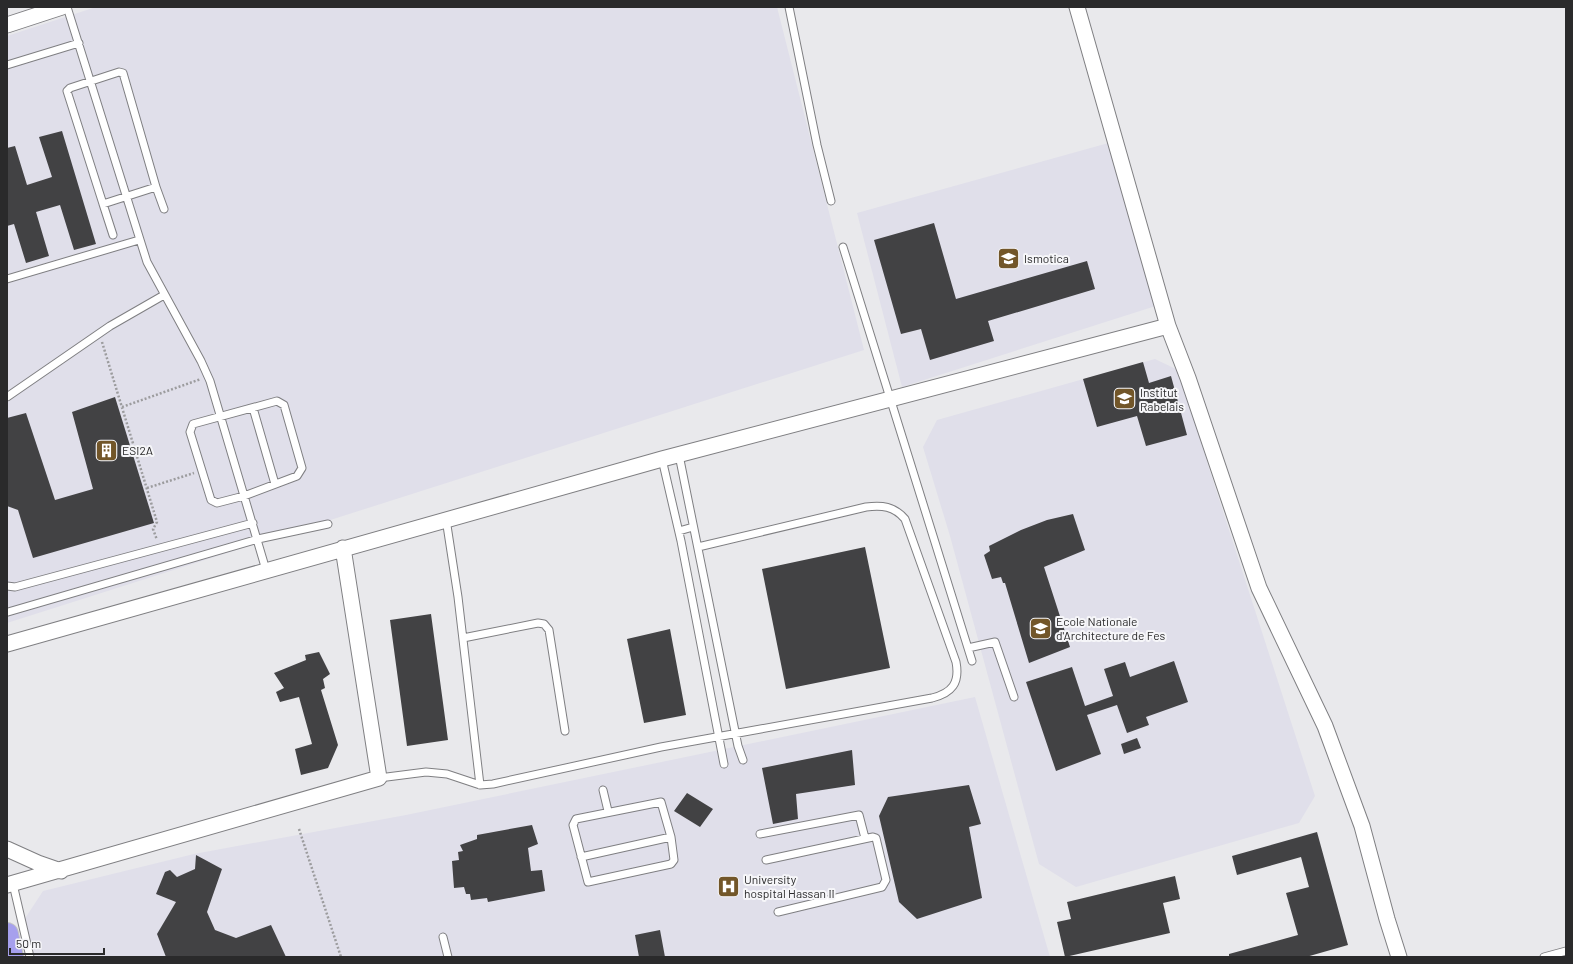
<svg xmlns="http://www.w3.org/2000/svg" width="1573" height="964" font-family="Barlow,sans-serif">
<rect width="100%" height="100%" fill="#e9e9ec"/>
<path fill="#e0dfea" d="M96,7H777L864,350L7,623V36Z
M1112,142L1162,304L902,387L857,213Z
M1155,359L1180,371L1208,465L1315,796L1299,823L1076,887L1039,864L950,536L923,447L937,420Z
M975,697L1050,957H33L24,920L43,891L194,854L406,815Z"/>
<path fill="#424244" d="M62,131L96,244L74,250L60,205L36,212L49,256L26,263L14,224L7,226V148L15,146L27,185L52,177L39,137Z
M934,223L956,299L1087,261L1095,289L988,321L994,341L930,360L921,329L901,334L874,240Z
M1143,362L1149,383L1171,376L1187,435L1146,446L1137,416L1097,427L1083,379Z
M115,397L154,523L33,558L18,510L7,506V418L26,413L55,500L93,489L72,412Z
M1073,514L1085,550L1044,567L1070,647L1029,663L1005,583H1003L1001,577L992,579L984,555L990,551L989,546L1021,530L1047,520Z
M865,547L890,668L786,689L762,569Z
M431,614L448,740L407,746L390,620Z
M670,629L686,715L644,723L627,639Z
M319,652L330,674L323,679L325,688L321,690L338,745L328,768L301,775L295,749L312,744L299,697L280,702L276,692L284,688L274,673L306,660L305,655Z
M1174,661L1188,702L1146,717L1149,725L1127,733L1117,705L1087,715L1101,754L1056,771L1026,682L1072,667L1085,706L1113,696L1104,669L1125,662L1130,677Z
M1137,738L1141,748L1124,754L1121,744Z
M852,750L855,785L796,794L798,819L773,824L762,768Z
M969,785L981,824L969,827L982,898L917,919L899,902L879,816L888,797Z
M687,793L713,809L700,827L674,811Z
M532,825L538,844L528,848L531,871L542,870L545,891L488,902L487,898L471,900L470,894H466L464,887L454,888L452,861L459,860L458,852L463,851L460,845L477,839V835Z
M1317,832L1348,945L1306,957H1229V954L1298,935L1286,893L1309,887L1301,857L1237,875L1232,856Z
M196,855L222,869L207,912L215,930L236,938L271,925L286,957H166L157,934L176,902L156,894L165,872L170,870L177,877L195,869Z
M1175,876L1180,899L1163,903L1170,933L1065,957L1057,922L1071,919L1067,902Z
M660,930L665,957H639L635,935Z"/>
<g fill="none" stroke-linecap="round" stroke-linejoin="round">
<defs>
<path id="lane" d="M67,7L147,262L201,361L210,381L266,570
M789,7L817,145L831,201
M7,65L79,43
M119,72L123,73L156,187L103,204L67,91L70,88Z
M156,187L164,209
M103,204L113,235
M843,247L972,661
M7,279L139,240
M7,397L110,326L164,295
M277,401L284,405L302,468L297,476L244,496L217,503L211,500L190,432L193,424Z
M253,408L275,484
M679,455L738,746L743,760
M662,459L681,541L724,764
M446,519L458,597L480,785
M679,531L693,527
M7,586L15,587L253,523
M8,612L258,539L328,524
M463,638L538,623L544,624L549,630L565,731
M968,648L995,642L1014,697
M379,778L426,772L447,774L480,785L493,784L661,747L932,698C952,693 960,683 956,662L905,519C894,506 882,505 866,507L698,547
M603,790L608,811
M661,802L671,837L674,860L671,864L588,882L573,825L576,819Z
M760,834L859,815L865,838
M581,857L671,837
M766,860L873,837L876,838L886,880L882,887L778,912
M13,884L30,957
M443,937L448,957
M1544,957L1566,951"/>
<path id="street" d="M1077,7L1168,326L1188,378L1259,588L1325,726L1362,826L1387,919L1399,957
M7,25L62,7
M7,644L662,459L1168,326
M7,849L38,863L61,871
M7,885L379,778L343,548"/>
<path id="highway" d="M7,934L12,957"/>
</defs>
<use href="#lane" stroke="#7f7f82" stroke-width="9"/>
<use href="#street" stroke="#7f7f82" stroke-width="17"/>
<use href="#highway" stroke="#c3c3c4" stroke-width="24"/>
<path stroke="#9c9c9e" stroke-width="2.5" stroke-dasharray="2 2" stroke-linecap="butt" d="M102,342L157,522L153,529L157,540
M122,407L201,379
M147,488L194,473
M299,829L341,957"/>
<use href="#lane" stroke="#fff" stroke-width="7"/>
<use href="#street" stroke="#fff" stroke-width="15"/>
<use href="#highway" stroke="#a6a0ed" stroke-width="22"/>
</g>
<defs>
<symbol id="university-square" viewBox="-11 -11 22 22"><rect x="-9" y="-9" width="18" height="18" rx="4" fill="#725629" stroke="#f6f6f9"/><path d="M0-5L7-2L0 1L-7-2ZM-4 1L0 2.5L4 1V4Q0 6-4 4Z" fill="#fff"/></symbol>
<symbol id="school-square" viewBox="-11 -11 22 22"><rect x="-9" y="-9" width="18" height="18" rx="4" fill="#725629" stroke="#f6f6f9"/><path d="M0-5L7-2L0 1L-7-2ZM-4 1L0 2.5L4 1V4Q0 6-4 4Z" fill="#fff"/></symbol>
<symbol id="building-square" viewBox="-11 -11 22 22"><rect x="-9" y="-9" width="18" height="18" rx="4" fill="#725629" stroke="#f6f6f9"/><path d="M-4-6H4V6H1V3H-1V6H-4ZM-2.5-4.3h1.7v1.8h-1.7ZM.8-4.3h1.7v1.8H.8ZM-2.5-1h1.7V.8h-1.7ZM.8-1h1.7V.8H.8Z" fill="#fff"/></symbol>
<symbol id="hospital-square" viewBox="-11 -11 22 22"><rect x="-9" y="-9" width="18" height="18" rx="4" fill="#725629" stroke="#f6f6f9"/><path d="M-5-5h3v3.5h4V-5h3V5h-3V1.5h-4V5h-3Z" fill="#fff"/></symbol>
</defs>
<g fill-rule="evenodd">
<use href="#university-square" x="996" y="246" width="25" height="25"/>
<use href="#school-square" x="1112" y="386" width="25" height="25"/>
<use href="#building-square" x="94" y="438" width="25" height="25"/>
<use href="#university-square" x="1028" y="616" width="25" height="25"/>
<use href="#hospital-square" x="716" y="874" width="25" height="25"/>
</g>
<g text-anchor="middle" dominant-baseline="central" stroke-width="4" stroke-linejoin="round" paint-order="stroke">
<g font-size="12" fill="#2a2a2b" stroke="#f6f6f9" text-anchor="start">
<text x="1024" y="258">Ismotica</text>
<text x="1140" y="392">Institut<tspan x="1140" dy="14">Rabelais</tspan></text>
<text x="122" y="450">ESI2A</text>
<text x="1056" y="621">Ecole Nationale<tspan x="1056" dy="14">d'Architecture de Fes</tspan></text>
<text x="744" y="879">University<tspan x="744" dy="14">hospital Hassan II</tspan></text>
</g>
</g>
<rect width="1573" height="964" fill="none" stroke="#2a2a2b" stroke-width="16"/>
<path d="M10 948v6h94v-6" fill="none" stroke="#2a2a2b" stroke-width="2"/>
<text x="16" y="948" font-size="12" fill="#2a2a2b" stroke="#f6f6f9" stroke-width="3" paint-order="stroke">50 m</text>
</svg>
